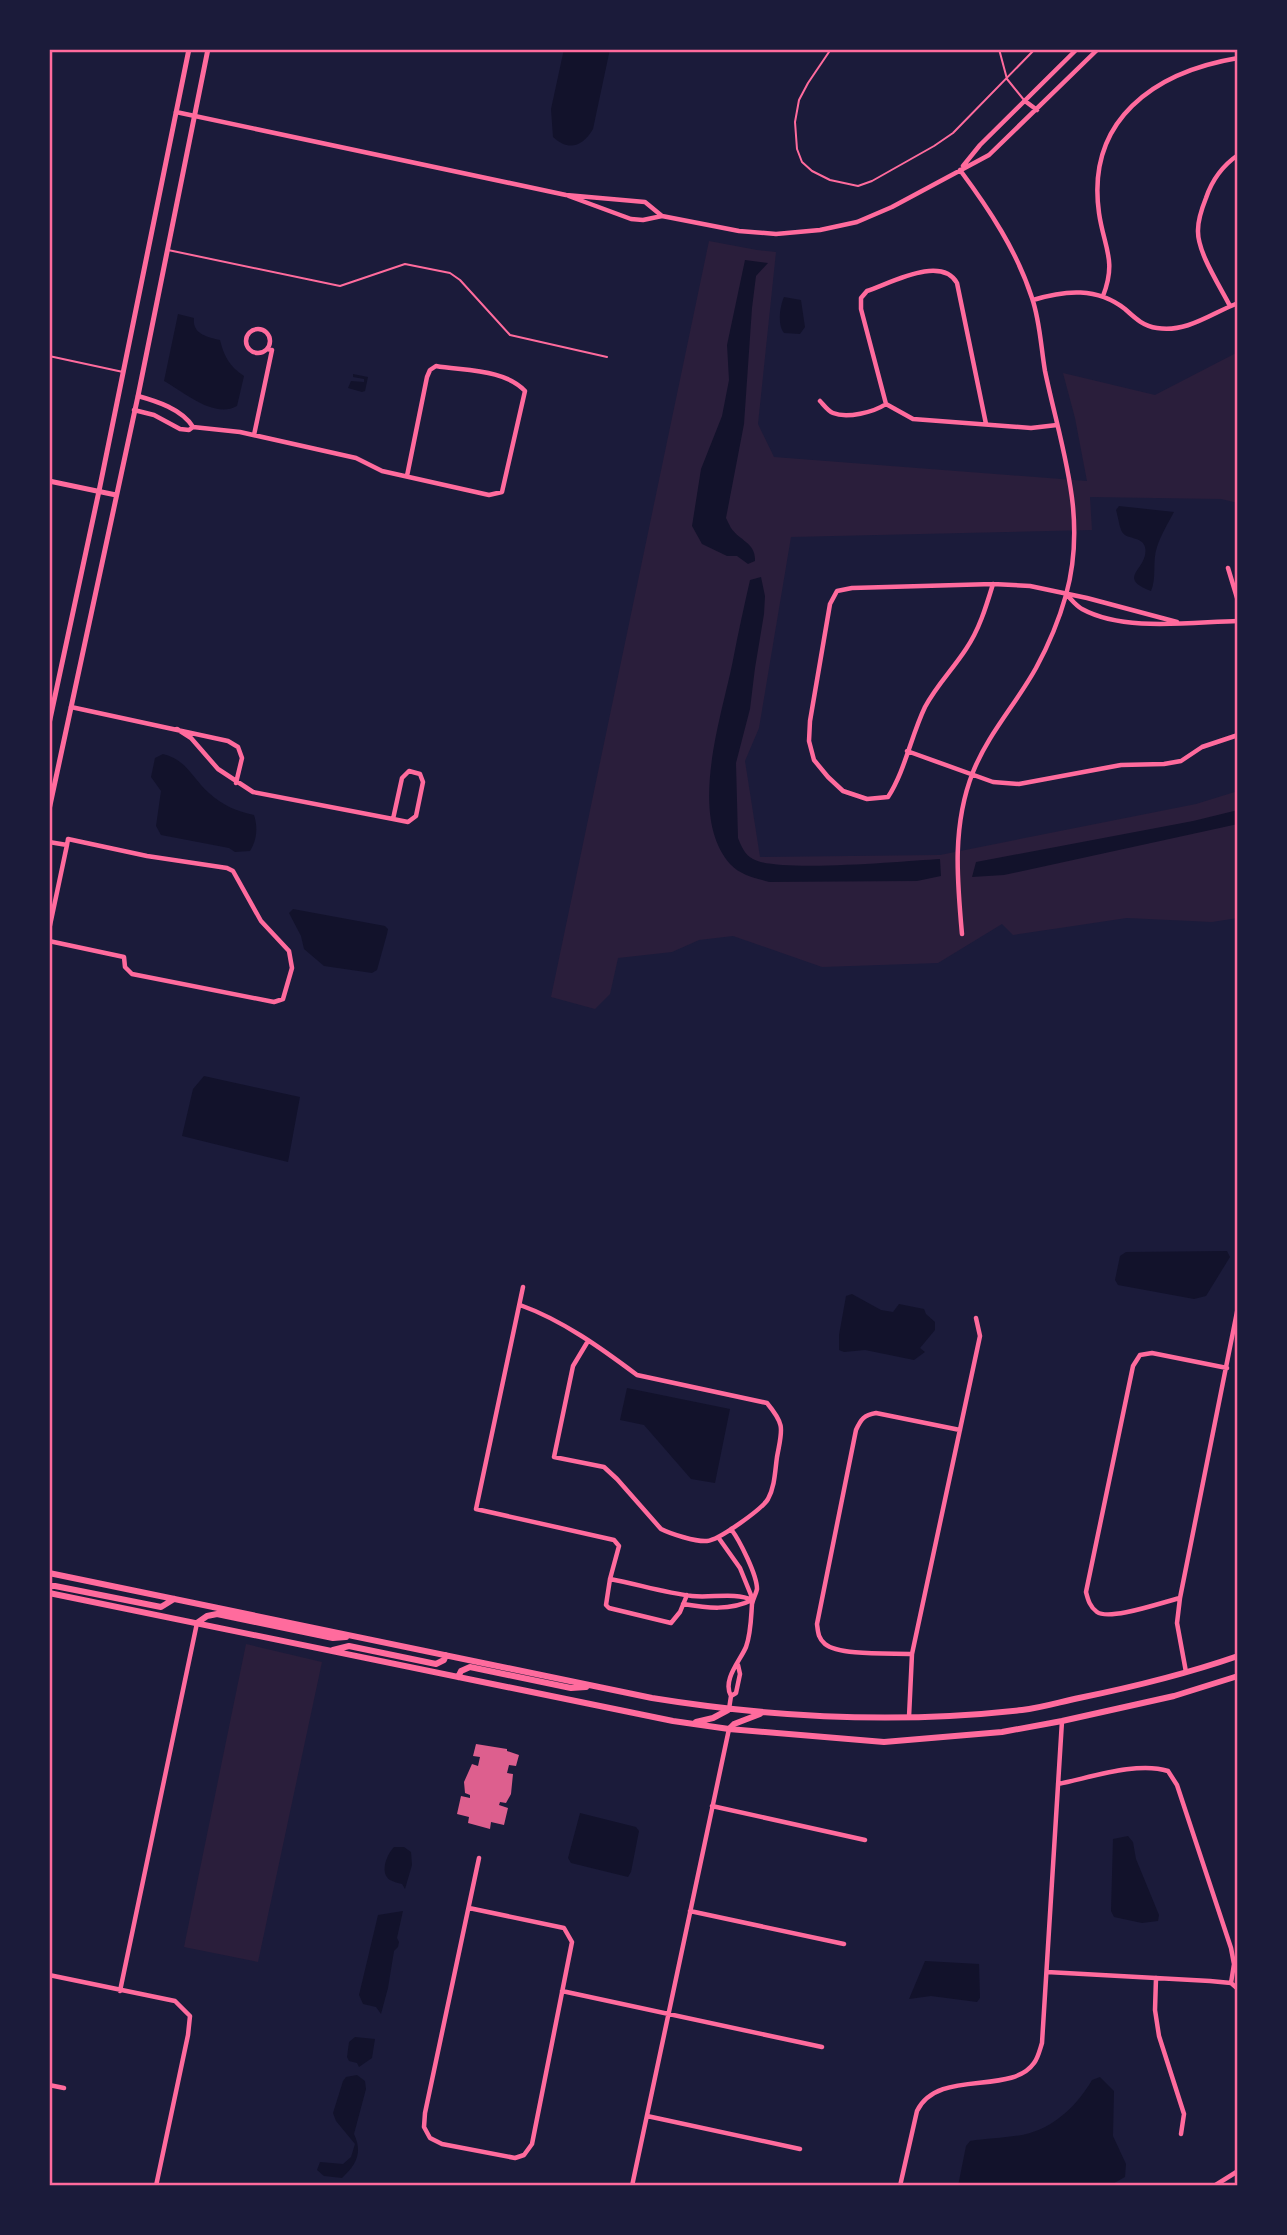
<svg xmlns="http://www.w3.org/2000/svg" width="1287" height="2235" font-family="'DM Sans',sans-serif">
<rect width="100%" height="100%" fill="#1b1b3a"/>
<path fill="#2a1e3b" d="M709,241L757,250L776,252L758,424L774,457L1087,481L1075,418L1063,373L1155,395L1238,352V503L1221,499L1090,497L1092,530L791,537L759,728L745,761L760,857L940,855L1196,804L1238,791V918L1212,922L1127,918L1013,935L1002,924L938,963L822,967L733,936L699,940L672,952L618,958L610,994L595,1009L551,997Z
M246,1644L322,1662L258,1962L184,1947Z"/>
<path fill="#12122b" d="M564,49H610L593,129C583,146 569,152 553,137L551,109Z
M745,260L768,263L756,276L752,308L744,424L726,518C726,518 731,528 731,528C740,541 756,543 755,561L748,564L737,556H727L702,544L692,526L701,469L722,416L729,380L727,345Z
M784,297L801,300L805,327L800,334L784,333C777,325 780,306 784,297Z
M178,314L194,318C192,334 207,337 220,340C224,356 229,366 244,376L237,406C214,419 184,392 164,381Z
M353,374L368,377L365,391L362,392L348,388L351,381L364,382V379L353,377Z
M1119,506L1174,512C1168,523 1161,535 1157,547C1152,561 1157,578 1151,591C1114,577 1150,569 1145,547C1142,536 1127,540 1122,532C1119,526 1118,516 1116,510Z
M761,577L765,596L764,614L755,668L750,709L736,763L738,838C741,846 745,855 753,859C777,873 905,861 940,859L941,876L917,881L769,882C755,878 740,875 730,864C687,815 722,716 733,660C738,633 744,607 750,580Z
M163,754C186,759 193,779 209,793C223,806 237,811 254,815C258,827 257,840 250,851L235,852L229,848L161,835L156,826L161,791L151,777L155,758Z
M1238,810V824L1004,875L972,877L976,862L1193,821Z
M293,909L385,926L388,929L387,934L377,970L372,973L324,966L304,949L301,936L289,913Z
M204,1076L300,1097L288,1162L182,1136L193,1089Z
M1227,1251L1230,1257L1206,1296L1194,1299L1118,1285L1115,1280L1120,1256L1126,1252Z
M852,1294L881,1310L893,1312L899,1304L924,1309L926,1314L935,1322V1330L920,1348L925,1352L914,1360L865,1350L844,1352L839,1350V1335L846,1296Z
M627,1388L730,1409L715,1483L691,1479L644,1425L620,1420Z
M580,1813L636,1827L639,1831L631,1872L628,1877L571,1863L568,1858Z
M1128,1836L1133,1842L1136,1859L1159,1915L1158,1921L1142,1923L1114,1917L1111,1911L1113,1839Z
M394,1847H404L411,1852L412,1865L405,1889L402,1884C398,1883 394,1882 390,1880C379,1873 387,1854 394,1847Z
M403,1911L397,1938L399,1942L398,1947L394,1951L388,1988L381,2014L376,2007L363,2004L359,1995L378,1915Z
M925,1961L979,1964L980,1998L977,2002L931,1996L909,1999Z
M355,2037L375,2039L372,2058L359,2067L357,2063L349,2061L347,2057L349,2042Z
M357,2075L365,2081L366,2089L354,2134C363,2153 356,2165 342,2178L324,2176L317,2170L320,2162L343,2164L351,2157L355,2144L336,2121L333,2113L343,2081L346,2077Z
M1100,2077L1114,2091L1113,2136L1126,2164L1125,2177L1109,2186H958L966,2146L970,2141C989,2138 1012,2138 1030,2133C1057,2125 1078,2104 1092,2080Z"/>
<path fill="#dd5f8e" d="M476,1744L507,1749V1751L519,1755L516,1766L509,1765L507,1773L513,1774L511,1794L506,1803L500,1802L499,1805L508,1808L504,1825L491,1822L490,1829L468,1823L469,1817L457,1814L461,1796L470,1798V1795L465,1793L464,1782L472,1764L478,1766L480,1757L473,1756Z"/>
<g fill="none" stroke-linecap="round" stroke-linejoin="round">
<path stroke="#ff6b9d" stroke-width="2" d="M831,49L808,83L799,100L795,122L797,149L802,162L812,171L830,180L858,186L872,181L934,146L953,133L1035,49
M999,49L1007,79L1024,100
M168,250L340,286L405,264L450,273L460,280L510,335L607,357
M49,356L123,372"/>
<path stroke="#ff6b9d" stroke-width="4.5" d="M1025,101L1037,110
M176,112L566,195L645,202L662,216
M963,166L980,145L1077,49
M960,170C989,209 1017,251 1032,298C1040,321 1041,348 1045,371C1061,448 1088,516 1066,595C1059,620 1048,646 1036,668C1016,704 988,734 973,772C952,825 957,879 962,934
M566,195L631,219L643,220L662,216L739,231L776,234L820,230L857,222L892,207L989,155L1098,49
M1103,296C1117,260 1104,248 1099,213C1086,120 1154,72 1238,58
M1033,300C1065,290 1097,287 1125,309C1135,318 1143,326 1157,328C1187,333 1212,313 1238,303
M1230,306C1220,286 1197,252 1198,230C1198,219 1202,208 1206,198C1212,180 1222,166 1238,155
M246 341a12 12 0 1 1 24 0a12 12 0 1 1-24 0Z
M138,396C156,401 182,409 193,427
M820,401C823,404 828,411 833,413C847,419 874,412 886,404
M134,410L154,415L180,429L189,430L193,427L240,432L356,458L382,471L489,495L502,492L525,391C505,369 464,371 436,366L430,370L427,377L407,476
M986,424L957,283C941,255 891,283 867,291L861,298V309L886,404L913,419L1031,428L1057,425
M254,435L272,350L267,349
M1228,568L1238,601
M993,584C986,607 979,630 966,649C953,669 936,686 925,707C911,736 905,771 888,797L867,799L843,791L828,777L814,760L809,741L810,721L830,604L837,591L852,588L993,584L1030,586L1087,598L1177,622
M1066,594C1071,599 1076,606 1082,609C1124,632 1191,622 1238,621
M71,707L228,741L238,747L242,758L236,783
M177,729L191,738L218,769L253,792L393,819L408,822L416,816L423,782L420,774L409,771L402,778L393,819
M907,751L993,782L1019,784L1121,765L1164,764L1181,761L1202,747L1238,735
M49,842L67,845L49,930
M49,941L124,957L125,967L132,974L274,1002L283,999L292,968L289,951L261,921L233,871L227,868L147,856L68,839L67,845
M523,1287L476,1509L614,1540L619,1546L610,1579L606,1605L609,1608L671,1623L680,1612L687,1595
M520,1305C562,1320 601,1348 637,1375L767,1403C786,1426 782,1429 777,1457C775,1471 775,1486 768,1499C762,1509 719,1540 707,1541C696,1542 671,1534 661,1529L617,1479L604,1467L554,1457L573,1366L588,1341
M718,1537L740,1568L753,1600
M610,1579C637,1584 665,1593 692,1596C713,1598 734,1592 753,1600
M1180,1598C1163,1602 1110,1621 1097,1612C1090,1607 1088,1600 1086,1592L1133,1366L1140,1355L1152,1353L1227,1368
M683,1604C707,1608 730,1611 752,1600
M912,1654C892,1653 839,1656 825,1644C818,1638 818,1632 817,1624L856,1430C861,1419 864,1415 876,1413L960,1430
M1186,1672L1177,1623L1180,1598L1238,1307
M731,1696L736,1693L740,1674L738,1665
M729,1709L731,1696C722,1680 740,1661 746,1647C751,1633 751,1618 752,1604C753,1599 756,1594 757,1589C757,1575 740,1541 731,1529
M909,1717L912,1654L980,1336L976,1318
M1058,1784C1089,1778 1137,1761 1168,1771L1177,1785L1231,1948L1234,1964L1231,1983
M712,1806L865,1840
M469,1908L564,1928L572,1942L532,2144L524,2155L515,2158L442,2144L430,2138L424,2127L425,2113L479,1858
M690,1911L844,1944
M1047,1972L1210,1981L1231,1983L1238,1989
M49,1975L175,2001L190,2016L188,2035L156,2186
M1156,1978L1155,2010L1159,2036L1184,2114L1181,2134
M120,1991L197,1623
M562,1991L822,2047
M49,2085L64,2088
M647,2116L800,2149
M632,2186L729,1729
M900,2186L917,2111C938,2068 1011,2096 1034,2063C1038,2058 1040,2049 1042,2043L1062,1721
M1214,2186L1238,2171"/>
<path stroke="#ff6b9d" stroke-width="5" d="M49,481L116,495
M49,724L99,491L189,49
M49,810L138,396L208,49"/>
<path stroke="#ff6b9d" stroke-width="6" d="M49,1573L652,1698C775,1718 898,1724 1022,1710C1041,1708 1060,1702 1079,1698C1133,1687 1186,1674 1238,1656
M49,1586H55L161,1607L174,1599
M49,1593L673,1721L729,1729L884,1742L1002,1732L1062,1721L1174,1696L1238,1676
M197,1623L207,1616L217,1614L333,1638L346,1637
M333,1650L349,1646L436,1664L444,1660L446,1655
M458,1677L461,1671L470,1667L571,1688L586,1687
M696,1722L713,1718L728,1710
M729,1729L734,1724L760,1714"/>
</g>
<rect width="1287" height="2235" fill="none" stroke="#1b1b3a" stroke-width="102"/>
<rect x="51" y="51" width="1185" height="2133" fill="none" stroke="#ff6b9d" stroke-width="2.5"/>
</svg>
